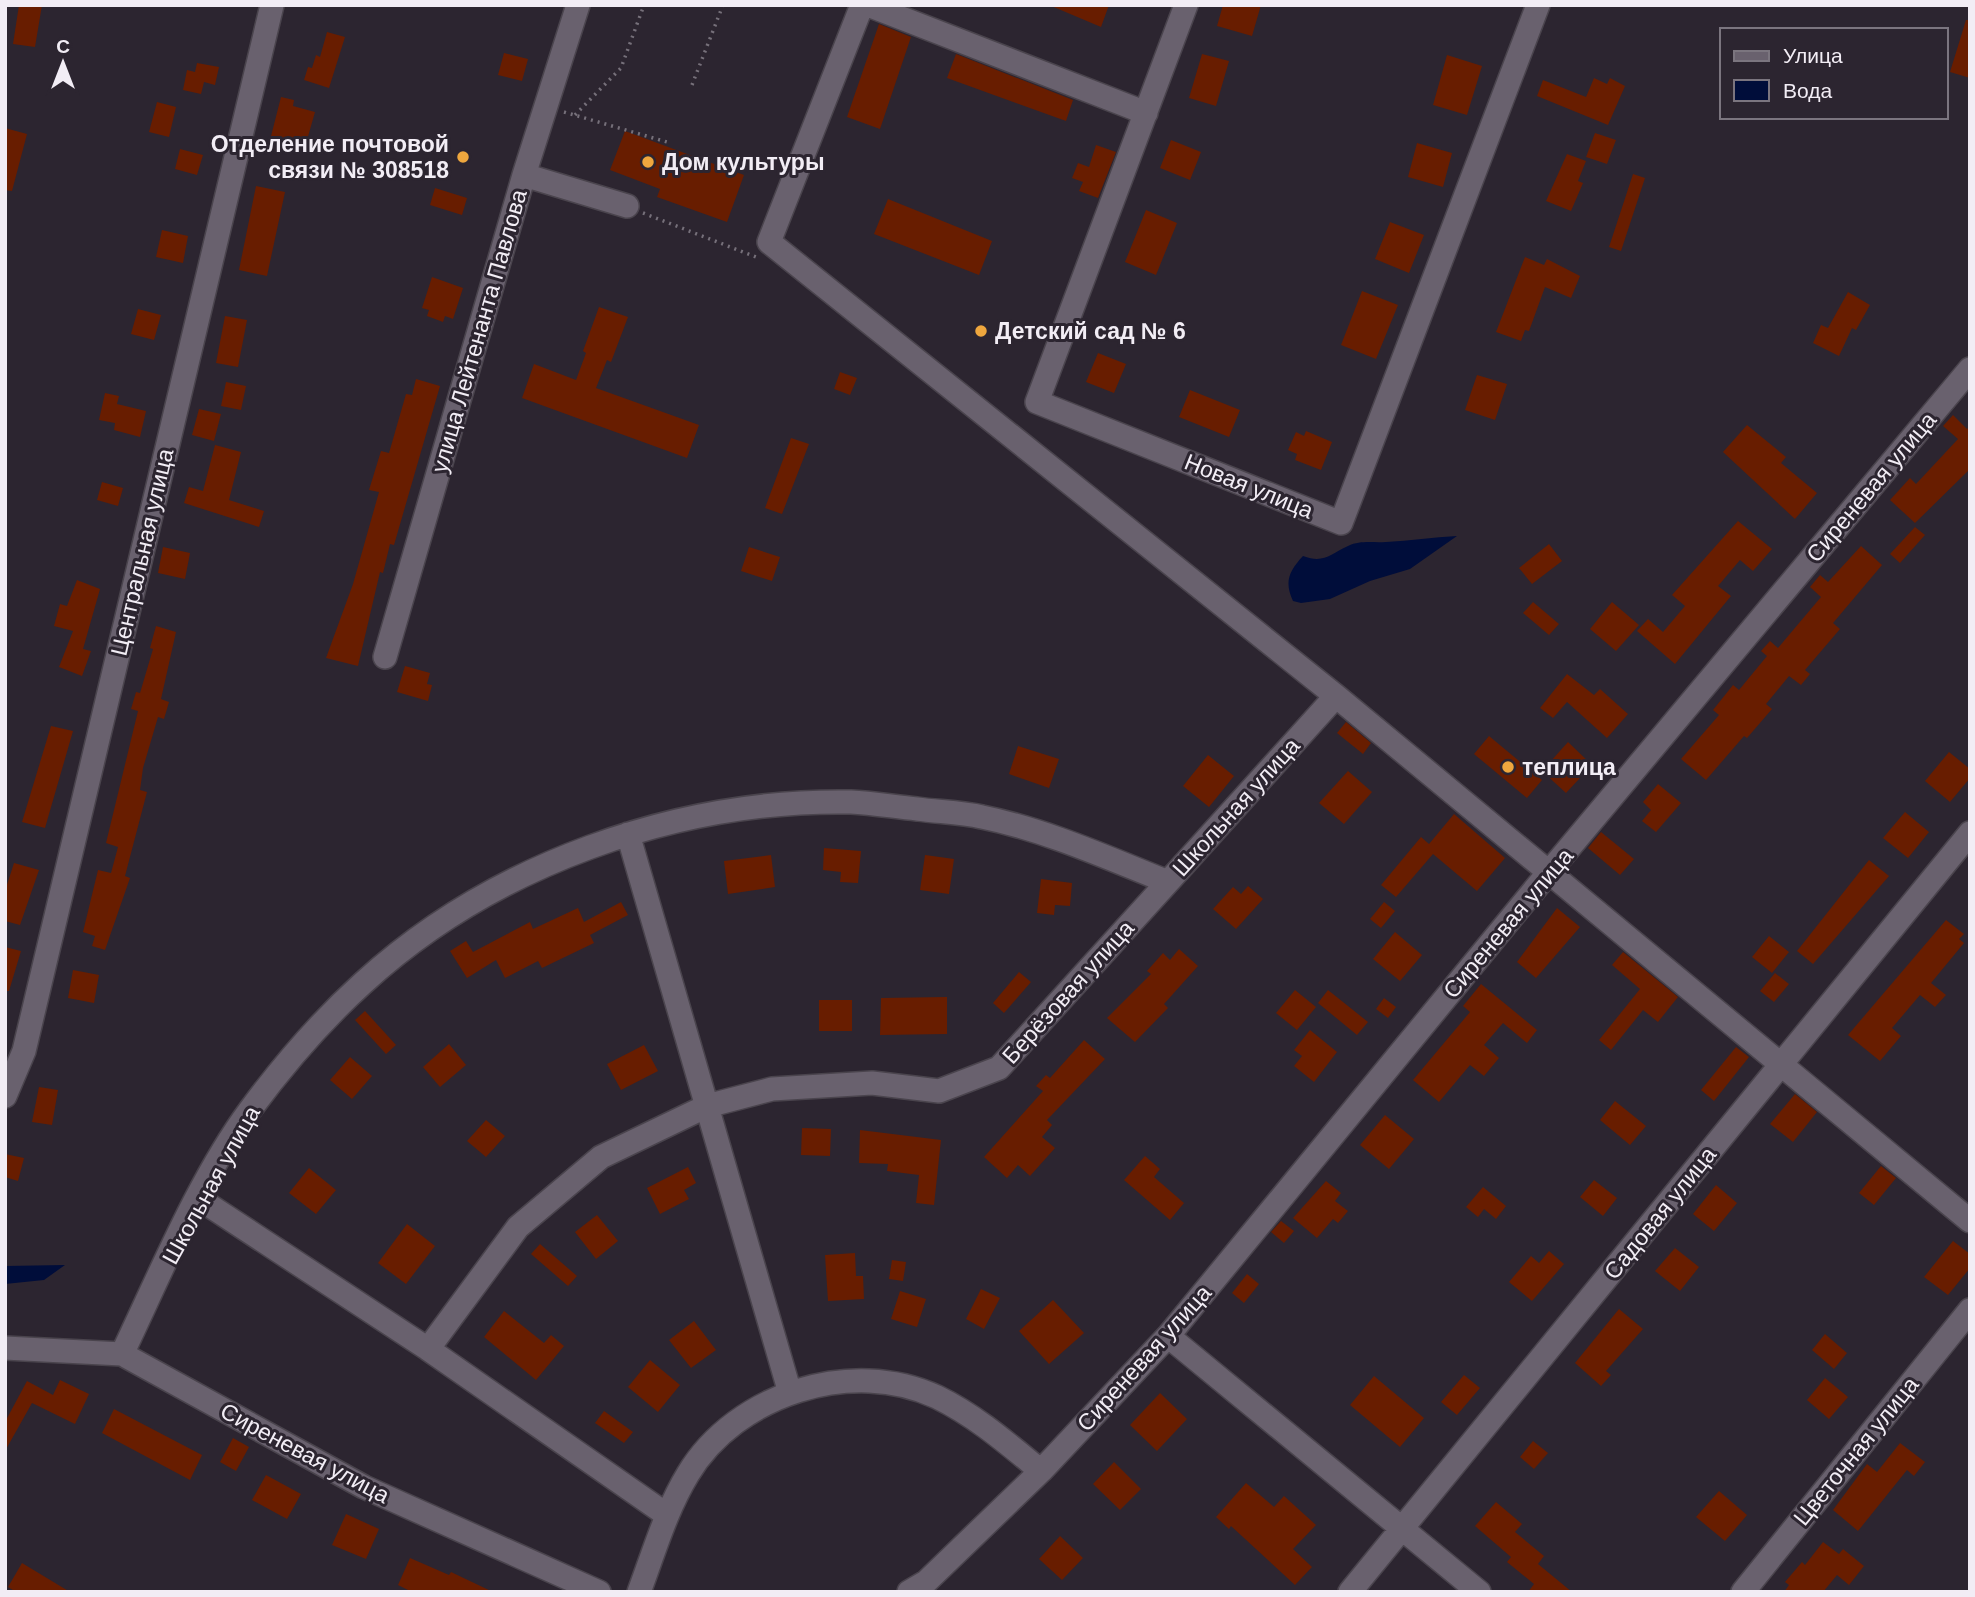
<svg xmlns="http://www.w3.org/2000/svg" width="1975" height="1597" font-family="Helvetica,sans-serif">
<rect width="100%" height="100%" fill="#2c2530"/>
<path fill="#000d3a" d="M1457,536L1410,569L1370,581L1330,599L1301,603L1293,601C1284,582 1289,571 1303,556C1324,564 1330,554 1348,546C1361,540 1372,543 1386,542C1410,541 1433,537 1457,536Z
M65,1265L44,1280L5,1284V1266Z"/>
<path fill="#681d00" d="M19,5H42L35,47L13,44Z
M1049,5H1109L1101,27Z
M1223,5H1261L1252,36L1217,26Z
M1966,20H1970V78L1950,72Z
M879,24L911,37L880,129L847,117Z
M327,32L345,37L329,88L304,80L308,67L312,68L316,55L320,57Z
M504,53L528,59L522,81L498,75Z
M956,54L1073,100L1066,121L947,78Z
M1202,54L1229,61L1216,106L1189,98Z
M1447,55L1482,66L1467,115L1433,105Z
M197,63L219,67L215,85L204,82L201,94L183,90L187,70L195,72Z
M1594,78L1607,84L1610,78L1625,86L1608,125L1537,96L1543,80L1586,97Z
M281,97L294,100L293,106L315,112L305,147L286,142L285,149L269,144Z
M157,102L176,107L169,137L149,132Z
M5,128L27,134L12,191L5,190Z
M625,131L744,175L727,222L657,197L660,189L610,170Z
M1595,133L1616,140L1607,164L1586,157Z
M1171,140L1201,152L1190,180L1160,168Z
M1417,143L1452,153L1443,187L1408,177Z
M1096,145L1116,152L1098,198L1079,191L1083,182L1072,178L1078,163L1089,167Z
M180,149L203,155L197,175L175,169Z
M1567,154L1586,161L1578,181L1583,183L1571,211L1546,201Z
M1633,174L1645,178L1621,251L1609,247Z
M256,186L285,192L267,276L239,270Z
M435,188L467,198L462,215L430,205Z
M888,199L992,241L979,275L874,234Z
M1146,210L1177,223L1156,275L1125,262Z
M1390,222L1424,235L1409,273L1375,259Z
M162,230L188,236L183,263L156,257Z
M1525,257L1544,265L1547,259L1580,276L1571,298L1545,287L1529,331L1525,330L1521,341L1496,332Z
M432,277L463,288L453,319L445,316L443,322L427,316L429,310L422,308Z
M1362,291L1398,305L1376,359L1341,345Z
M1848,292L1870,305L1856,330L1852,328L1839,356L1813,343L1821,325L1828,328Z
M599,307L628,317L611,362L607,360L596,388L699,425L687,458L522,398L534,364L576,380L586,353L583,351Z
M138,309L161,315L154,340L131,334Z
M225,316L247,320L238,367L216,363Z
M1098,353L1126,364L1114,393L1086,382Z
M840,372L857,378L850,395L834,389Z
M1477,375L1507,384L1495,420L1465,410Z
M416,379L440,386L394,545L390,544L383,573L380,572L358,666L326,658L353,584L379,492L369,490L381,451L389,453L406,394L412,395Z
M226,382L246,386L241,410L221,406Z
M1190,390L1240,410L1229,437L1179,417Z
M105,393L119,396L117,404L146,411L140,437L114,430L115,423L99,420Z
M199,409L221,414L214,441L192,435Z
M1953,415L1967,429L1970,426V469L1915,523L1890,500L1910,478L1916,484L1958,439L1943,426Z
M1747,425L1786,457L1781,463L1817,493L1795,519L1723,452Z
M1306,431L1332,442L1321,470L1295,460L1297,454L1288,450L1296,432L1304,436Z
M791,438L809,444L782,514L765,508Z
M215,445L241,452L229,500L264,511L259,527L184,503L189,487L203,491Z
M102,482L123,488L118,506L97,500Z
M1738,521L1772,549L1753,571L1740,560L1718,586L1731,596L1675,664L1637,631L1648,619L1663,632L1685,606L1672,595Z
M1915,527L1925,535L1900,563L1890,554Z
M1549,544L1562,561L1532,584L1519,568Z
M1861,546L1882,565L1833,623L1840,629L1805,670L1810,674L1801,685L1789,676L1766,704L1772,709L1747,738L1744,736L1706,780L1681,759L1719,715L1713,710L1733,685L1739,690L1767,656L1761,651L1770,641L1778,648L1821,597L1810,587L1820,575L1828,582Z
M163,547L190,553L185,579L158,573Z
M749,547L780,557L772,581L741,571Z
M77,580L100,589L83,649L91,651L82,676L59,667L73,631L54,626L60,604L67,606Z
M1533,602L1559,624L1549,635L1523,613Z
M1612,602L1639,625L1616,651L1590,629Z
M156,626L176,632L161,699L169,702L164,719L158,717L143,768L140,790L147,792L125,876L130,878L105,950L92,946L95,936L83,932L98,870L111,873L118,847L106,843L138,711L131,709L136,692L140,693L153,649L150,648Z
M405,666L430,673L427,684L432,685L428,701L397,692Z
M1567,674L1594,695L1600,689L1628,714L1607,738L1567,702L1553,718L1540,708Z
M1346,722L1371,743L1363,754L1337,733Z
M51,726L73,731L45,828L22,822Z
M1489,736L1542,780L1527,798L1474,754Z
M1568,742L1592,765L1566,793L1542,771Z
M1018,746L1059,759L1049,788L1009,774Z
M1949,752L1970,769V778L1950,802L1925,781Z
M1208,755L1234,776L1209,807L1183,786Z
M1348,771L1372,792L1344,824L1319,803Z
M1658,784L1681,803L1656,832L1642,821L1651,810L1643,802Z
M1905,812L1929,832L1908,858L1883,838Z
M1454,814L1505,858L1477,891L1433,854L1396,897L1381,885L1421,837L1429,844Z
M1601,832L1634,859L1620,875L1588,848Z
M824,848L861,851L858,883L840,882L841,872L823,870Z
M771,855L775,887L728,894L724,861Z
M925,855L954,859L949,894L920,890Z
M1869,860L1889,876L1813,964L1797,951Z
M14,863L39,870L20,925L5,921V891Z
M1041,879L1072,883L1070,906L1055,905L1054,915L1037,913Z
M1248,886L1263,899L1236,929L1213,909L1233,887L1241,894Z
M621,902L628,915L590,935L594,943L542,968L538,961L505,978L496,960L467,978L450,951L466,941L473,952L530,922L533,929L578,908L584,922Z
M1384,902L1395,911L1381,928L1370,919Z
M1557,908L1580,927L1536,978L1517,962Z
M1946,920L1964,934L1959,939L1964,943L1931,983L1946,995L1935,1007L1920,995L1892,1028L1901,1036L1880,1061L1848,1035Z
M1395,932L1422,955L1400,981L1373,959Z
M1769,936L1789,952L1772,973L1752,957Z
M5,947L21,951L9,991H5Z
M1179,949L1198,966L1164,1004L1168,1008L1135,1042L1107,1018L1151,974L1147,971L1163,953L1170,960Z
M1623,952L1678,997L1658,1022L1643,1010L1611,1050L1599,1040L1640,989L1612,965Z
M73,970L99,975L94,1003L68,998Z
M1019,972L1031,982L1004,1013L993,1003Z
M1775,973L1789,984L1774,1002L1760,991Z
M1481,984L1537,1030L1527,1043L1503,1023L1484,1045L1499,1058L1484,1076L1470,1065L1439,1102L1413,1080L1470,1012L1463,1006Z
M1295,990L1316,1007L1297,1030L1276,1013Z
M1328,990L1368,1022L1357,1035L1318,1003Z
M947,997V1034L880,1035L881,998Z
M1384,998L1396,1007L1388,1018L1376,1009Z
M819,1000H852V1031H819Z
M365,1011L396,1045L386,1054L355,1020Z
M1310,1030L1337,1052L1314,1082L1294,1066L1302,1056L1294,1050Z
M1084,1040L1105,1059L1047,1120L1052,1125L1042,1137L1055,1148L1030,1176L1018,1165L1007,1178L984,1157L1043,1091L1036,1086L1046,1075L1050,1078Z
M449,1044L466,1065L440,1087L423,1067Z
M644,1045L658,1071L621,1090L607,1064Z
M1736,1047L1749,1057L1714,1101L1701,1090Z
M350,1057L372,1076L352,1099L330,1080Z
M39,1087L58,1090L52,1125L32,1122Z
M1795,1094L1817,1112L1793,1142L1770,1124Z
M1615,1101L1646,1126L1630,1145L1600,1120Z
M1385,1115L1414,1139L1389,1169L1360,1145Z
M486,1120L505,1136L486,1157L467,1141Z
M802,1128L831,1129L830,1156L801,1155Z
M860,1130L941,1140L934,1205L916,1203L919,1175L887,1171L888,1164L859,1163Z
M5,1154L24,1158L18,1181L5,1177Z
M1145,1156L1160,1169L1154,1177L1184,1203L1170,1220L1124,1180Z
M1881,1166L1896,1178L1874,1205L1859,1193Z
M688,1167L696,1183L684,1190L689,1199L660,1214L647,1188Z
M309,1168L336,1190L316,1214L289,1193Z
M1594,1180L1617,1198L1603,1216L1580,1197Z
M1326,1181L1341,1193L1335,1201L1348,1211L1338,1223L1333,1219L1317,1238L1293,1218Z
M1716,1185L1737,1203L1714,1231L1693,1214Z
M1483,1187L1506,1206L1496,1219L1484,1209L1478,1217L1466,1207Z
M597,1215L618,1241L596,1259L575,1232Z
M1281,1221L1294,1231L1284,1243L1271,1232Z
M407,1224L435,1246L406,1284L378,1263Z
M1953,1241L1970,1254V1268L1948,1295L1924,1277Z
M540,1244L577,1276L568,1286L531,1254Z
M1675,1248L1699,1267L1680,1291L1655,1271Z
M1549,1251L1564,1264L1532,1301L1509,1282L1531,1256L1539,1263Z
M855,1253L856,1276H863L864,1299L828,1301L825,1255Z
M892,1260L906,1262L903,1281L889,1279Z
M1247,1274L1259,1284L1244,1303L1232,1293Z
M981,1289L1000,1298L984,1329L966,1319Z
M900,1291L926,1299L917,1327L891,1319Z
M1053,1300L1084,1333L1049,1364L1019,1331Z
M1619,1309L1643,1329L1606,1371L1611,1375L1601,1386L1575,1363Z
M504,1311L544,1343L551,1335L564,1346L536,1380L484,1337Z
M694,1321L716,1350L691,1368L669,1340Z
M1825,1334L1847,1353L1834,1369L1812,1350Z
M650,1360L680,1385L658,1412L628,1387Z
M1464,1375L1480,1388L1457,1415L1441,1402Z
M1374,1376L1424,1418L1400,1447L1350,1405Z
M1825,1378L1848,1397L1829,1419L1807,1400Z
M60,1380L89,1394L75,1424L32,1403L5,1451V1422L27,1381L53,1395Z
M1160,1393L1187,1419L1157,1451L1130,1425Z
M114,1409L202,1455L190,1480L102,1433Z
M604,1411L633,1432L624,1443L595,1423Z
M233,1438L249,1447L236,1471L220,1462Z
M1533,1441L1548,1453L1534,1469L1520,1457Z
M1900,1443L1925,1462L1914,1476L1907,1470L1858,1531L1833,1510L1867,1464L1877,1472Z
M1114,1462L1141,1489L1120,1510L1093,1484Z
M266,1475L301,1494L287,1519L252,1500Z
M1246,1483L1274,1507L1284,1496L1316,1525L1293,1549L1312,1567L1295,1585L1231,1526L1229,1529L1216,1517Z
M1719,1491L1747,1515L1725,1541L1696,1517Z
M1496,1502L1522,1524L1515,1532L1544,1556L1538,1564L1572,1592H1528L1534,1584L1507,1562L1511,1557L1475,1526Z
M346,1514L379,1529L366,1559L332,1545Z
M1060,1536L1083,1558L1062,1580L1039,1559Z
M1823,1542L1839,1554L1843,1549L1864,1566L1849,1585L1837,1575L1823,1592H1784L1789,1585L1785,1582L1802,1562L1805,1565Z
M410,1558L449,1575L451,1572L493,1592H412L398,1585Z
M22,1563L70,1592H16L8,1587Z"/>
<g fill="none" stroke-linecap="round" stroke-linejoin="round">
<defs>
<path id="minor" d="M862,5L769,242L1336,696L1970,1221
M868,5L1146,113
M1186,5L1037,402L1341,523L1538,5
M524,175L627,206
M385,657L524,175L578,5
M628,834L790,1393
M5,1096L24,1051L272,5
M198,1198L428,1349L667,1515
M1168,1336L1479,1592
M5,1348L122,1354L364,1487L599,1592
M428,1349L518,1227L601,1157L707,1106L772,1089L872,1083L939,1091L999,1068L1168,882
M122,1354C159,1277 199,1179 250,1110C284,1064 321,1021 363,983C492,865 677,799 851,802C873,803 895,807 917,809C938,812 961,812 982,817C1046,830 1108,858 1168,882L1336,696
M639,1592C654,1552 666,1510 688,1474C736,1394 852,1357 937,1397C976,1416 1008,1444 1041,1471
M909,1592L926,1582L1041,1471L1168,1336L1549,872L1970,369
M1350,1592L1970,833
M1743,1592L1970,1310"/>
</defs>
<use href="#minor" stroke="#4a444d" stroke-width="26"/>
<path stroke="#76707a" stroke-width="3.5" stroke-dasharray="2 5" stroke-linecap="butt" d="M692,85L723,5
M564,112L667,142
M575,115L621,68L644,5
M643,213L756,257"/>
<use href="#minor" stroke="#69616e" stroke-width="23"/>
</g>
<g fill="#efa73e" stroke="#2c2530" stroke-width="2.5">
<circle cx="463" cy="157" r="7"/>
<circle cx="648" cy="162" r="7"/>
<circle cx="981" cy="331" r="7"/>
<circle cx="1508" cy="767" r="7"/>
</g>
<g text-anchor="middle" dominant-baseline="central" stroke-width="6" stroke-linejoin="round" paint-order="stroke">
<g font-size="23" font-weight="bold" fill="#f2edf5" stroke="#2c2530" text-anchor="start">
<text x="449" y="144" text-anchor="end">Отделение почтовой<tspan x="449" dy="26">связи № 308518</tspan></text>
<text x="662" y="162">Дом культуры</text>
<text x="995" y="331">Детский сад № 6</text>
<text x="1522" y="767">теплица</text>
</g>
<g font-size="23" fill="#f2edf5" stroke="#2c2530">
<text transform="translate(479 331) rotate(-74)">улица Лейтенанта Павлова</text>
<text transform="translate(1249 486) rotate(22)">Новая улица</text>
<text transform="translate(1871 487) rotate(-50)">Сиреневая улица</text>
<text transform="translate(142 552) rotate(-77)">Центральная улица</text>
<text transform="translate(1236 807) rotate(-48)">Школьная улица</text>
<text transform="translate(1508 923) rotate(-50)">Сиреневая улица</text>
<text transform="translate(1068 992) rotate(-48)">Берёзовая улица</text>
<text transform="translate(211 1185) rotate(-61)">Школьная улица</text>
<text transform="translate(1660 1213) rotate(-51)">Садовая улица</text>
<text transform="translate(1144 1358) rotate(-48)">Сиреневая улица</text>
<text transform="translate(1856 1451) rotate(-51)">Цветочная улица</text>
<text transform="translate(305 1453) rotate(28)">Сиреневая улица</text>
</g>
</g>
<rect width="1975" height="1597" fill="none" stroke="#f2edf5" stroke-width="14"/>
<rect x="1720" y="28" width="228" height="91" fill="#2c2530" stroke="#7b757f" stroke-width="2"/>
<rect x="1734" y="51" width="35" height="10" fill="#69616e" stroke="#7b757f" stroke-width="2"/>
<text x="1783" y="63" font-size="21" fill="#f2edf5">Улица</text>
<rect x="1734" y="80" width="35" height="21" fill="#000d3a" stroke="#7b757f" stroke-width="2"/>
<text x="1783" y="98" font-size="21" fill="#f2edf5">Вода</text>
<g transform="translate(63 63)" stroke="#2c2530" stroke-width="5" paint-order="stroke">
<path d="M0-5L12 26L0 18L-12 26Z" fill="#f2edf5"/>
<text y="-10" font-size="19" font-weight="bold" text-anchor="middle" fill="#f2edf5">С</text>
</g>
</svg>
